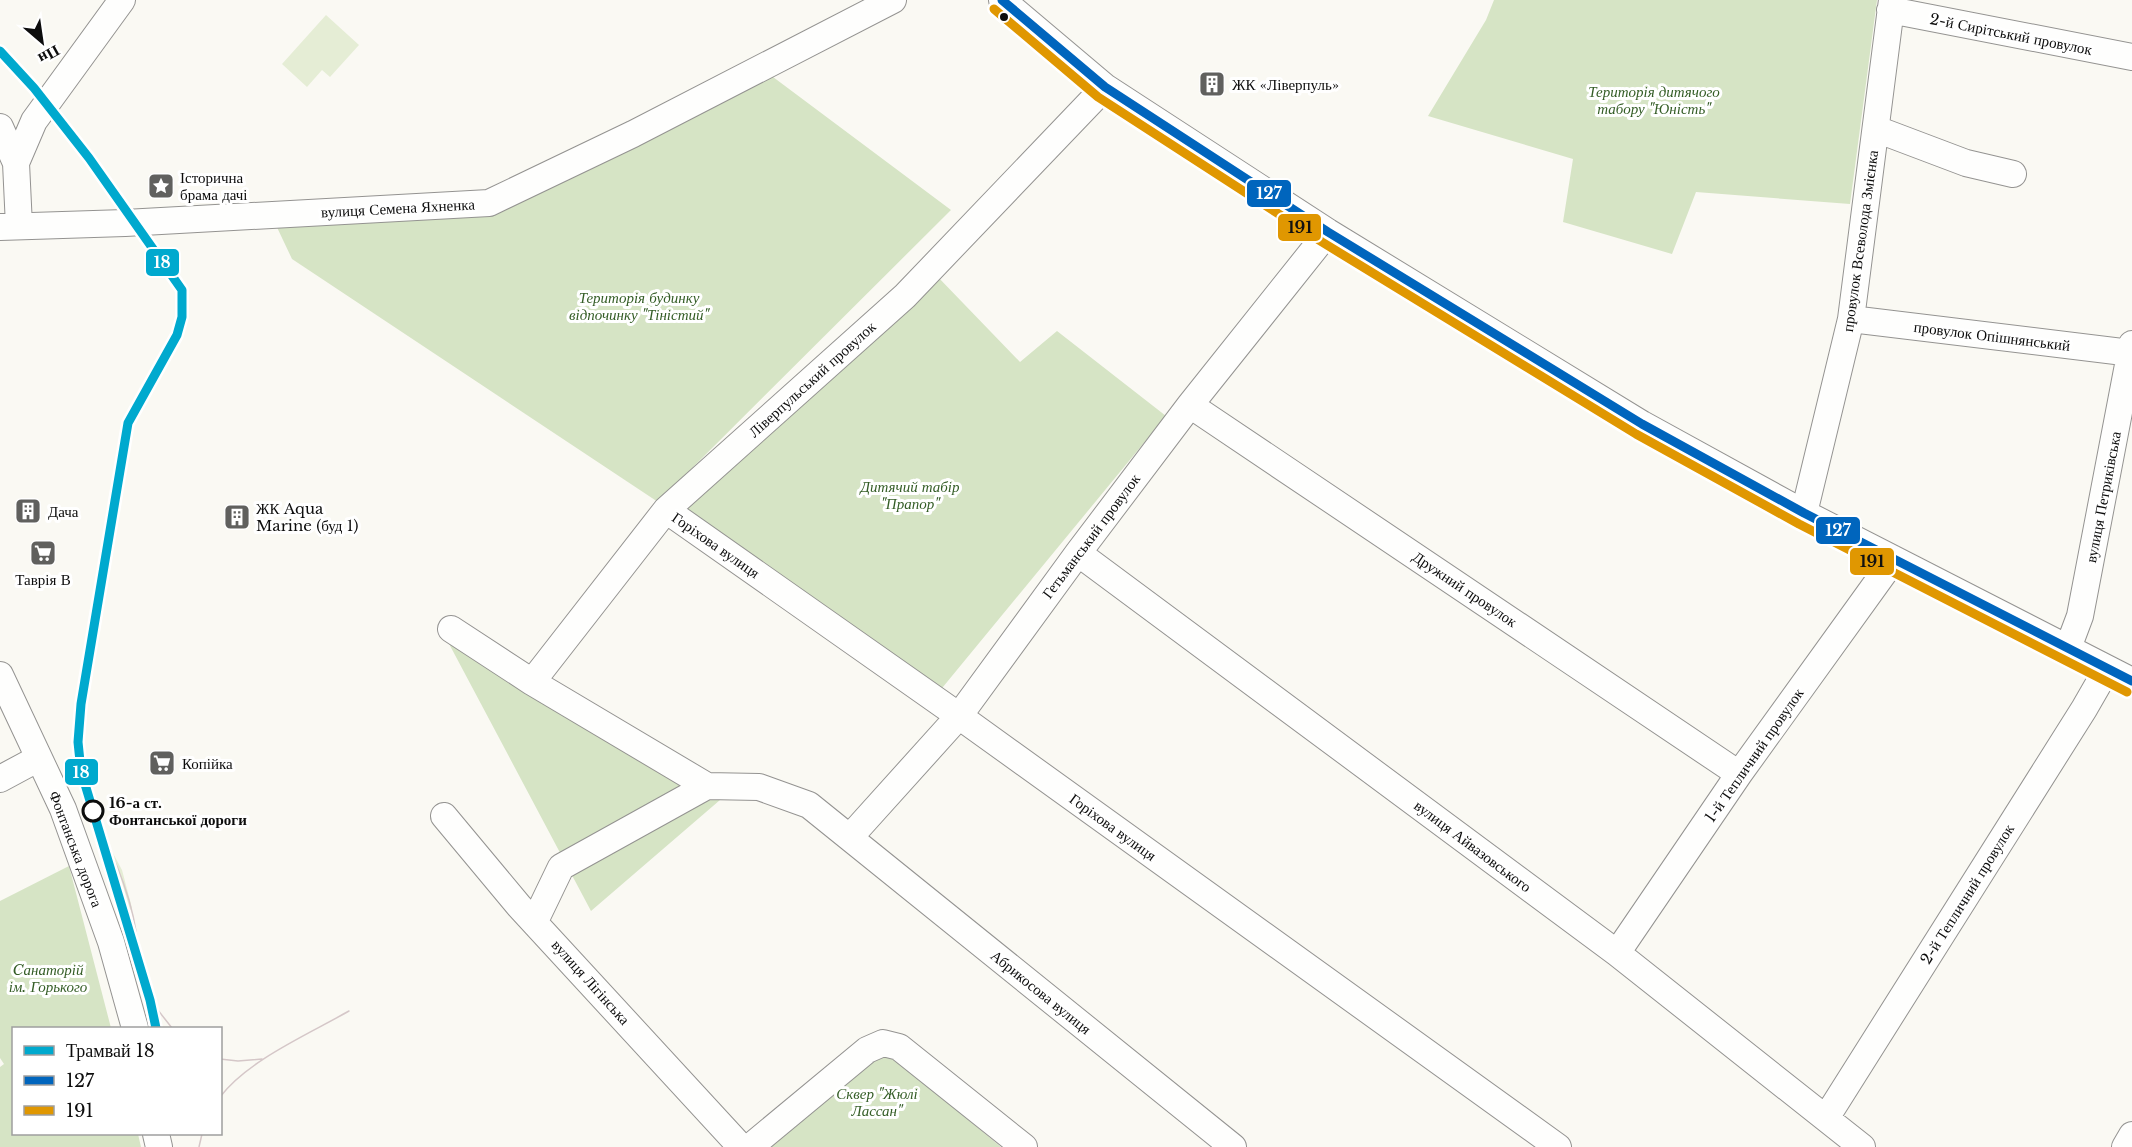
<svg xmlns="http://www.w3.org/2000/svg" width="2132" height="1147" font-family="'Libre Baskerville',serif">
<rect width="100%" height="100%" fill="#faf9f3"/>
<path fill="#e5edd5" d="M326,15L359,45L330,77L322,70L307,87L282,64Z
M97,828L101,831L122,870L132,908L123,917Z"/>
<path fill="#d6e4c5" d="M1494,0H1877L1850,204L1696,192L1672,254L1563,222L1573,159L1428,116L1486,20Z
M765,71L951,210L658,502L292,259L274,221L490,210Z
M936,275L1020,362L1057,331L1166,416L938,693L676,509Z
M447,640L720,800L591,911Z
M69,866L111,1028H14V1134H138L141,1147H0V1067L4,1064L0,1058V901Z
M876,1043L1001,1147H763Z"/>
<g fill="none" stroke-linecap="round" stroke-linejoin="round">
<defs>
<path id="minor" d="M1002,0L1105,87L1328,232L1642,424L1804,513L2132,681
M1890,10L2132,57
M0,127L16,163L19,226
M1876,129L1966,163L2013,174
M16,163L34,121L122,0
M0,227L125,223L489,203L633,134L893,0
M1851,319L2132,353
M1190,405L1739,774
M666,510L959,716L1558,1147
M1804,513L1851,319L1892,0
M1078,553L1617,953L1862,1147
M451,629L532,682L707,786
M2068,648L2080,616L2132,344
M0,675L63,809L111,942L135,1028
M532,682L666,510L905,296L1105,87
M0,779L39,758
M444,816L519,906L741,1147
M850,837L959,716L1078,553L1190,405L1328,232
M535,921L561,867L707,786L759,787L809,805L1233,1147
M1617,953L1739,774L1894,559
M1826,1118L2084,709L2107,669
M156,1134L159,1147
M750,1147L867,1050L883,1043L899,1047L1024,1147
M2125,1147L2132,1135"/>
</defs>
<use href="#minor" stroke="#949391" stroke-width="28"/>
<use href="#minor" stroke="#fefefd" stroke-width="26"/>
<path stroke="#d5c7c8" stroke-width="1.5" d="M101,833C123,874 138,917 139,963
M150,1000L172,1028
M220,1059L238,1061L262,1059
M220,1097C248,1060 309,1034 349,1011
M199,1147L202,1134"/>
<defs>
<path id="bus-1" d="M1002,0L1105,87L1328,232L1642,424L1804,513L2132,681"/>
<path id="bus-2" d="M994,9L1098,97L1322,242L1636,434L1799,524L2127,692"/>
</defs>
<use href="#bus-1" stroke="#fff" stroke-width="14"/>
<use href="#bus-2" stroke="#fff" stroke-width="14"/>
<use href="#bus-1" stroke="#0065bd" stroke-width="9"/>
<use href="#bus-2" stroke="#e09701" stroke-width="9"/>
<defs>
<path id="tram-1" d="M0,51L34,88L89,158L182,290V317L177,335L128,423L81,704L78,742L81,771L150,1000L156,1028"/>
</defs>
<use href="#tram-1" stroke="#fff" stroke-width="14"/>
<use href="#tram-1" stroke="#00a9ce" stroke-width="9"/>
</g>
<defs>
<symbol id="building-square" viewBox="-11 -11 22 22"><rect x="-9" y="-9" width="18" height="18" rx="4" fill="#60605e" stroke="#fff"/><path d="M-4-6H4V6H1V3H-1V6H-4ZM-2.5-4.3h1.7v1.8h-1.7ZM.8-4.3h1.7v1.8H.8ZM-2.5-1h1.7V.8h-1.7ZM.8-1h1.7V.8H.8Z" fill="#fff"/></symbol>
<symbol id="sight-square" viewBox="-11 -11 22 22"><rect x="-9" y="-9" width="18" height="18" rx="4" fill="#60605e" stroke="#fff"/><path d="M0-6L1.8-2.2L6-1.7L2.9 1.2L3.7 5.4L0 3.3L-3.7 5.4L-2.9 1.2L-6-1.7L-1.8-2.2Z" fill="#fff"/></symbol>
<symbol id="supermarket-square" viewBox="-11 -11 22 22"><rect x="-9" y="-9" width="18" height="18" rx="4" fill="#60605e" stroke="#fff"/><path d="M-6-5.5h2.5l.6 2H6L4.5 2H-2.5L-4.4-4H-6ZM-1.5 3.2a1.3 1.3 0 1 0 .1 0ZM3 3.2a1.3 1.3 0 1 0 .1 0Z" fill="#fff"/></symbol>
</defs>
<g fill-rule="evenodd">
<use href="#building-square" x="1197" y="69" width="30" height="30"/>
<use href="#sight-square" x="146" y="171" width="30" height="30"/>
<use href="#building-square" x="13" y="496" width="30" height="30"/>
<use href="#building-square" x="222" y="502" width="30" height="30"/>
<use href="#supermarket-square" x="28" y="538" width="30" height="30"/>
<use href="#supermarket-square" x="147" y="748" width="30" height="30"/>
</g>
<circle fill="#0d0d0d" stroke="#fff" stroke-width="2" cx="1004" cy="17" r="5"/>
<circle fill="#fff" stroke="#0d0d0d" stroke-width="3" cx="93" cy="811" r="10"/>
<g text-anchor="middle" dominant-baseline="central" stroke-width="6" stroke-linejoin="round" paint-order="stroke">
<g font-size="15" fill="#0d0d0d" stroke="#fff">
<text transform="translate(2011 34) rotate(11)">2-й Сирітський провулок</text>
<text transform="translate(398 208) rotate(-3)">вулиця Семена Яхненка</text>
<text transform="translate(1860 241) rotate(-82)">провулок Всеволода Змієнка</text>
<text transform="translate(1992 336) rotate(7)">провулок Опішнянський</text>
<text transform="translate(812 379) rotate(-42)">Ліверпульський провулок</text>
<text transform="translate(2103 497) rotate(-79)">вулиця Петриківська</text>
<text transform="translate(1091 536) rotate(-53)">Гетьманський провулок</text>
<text transform="translate(716 545) rotate(35)">Горіхова вулиця</text>
<text transform="translate(1465 589) rotate(34)">Дружний провулок</text>
<text transform="translate(1754 755) rotate(-55)">1-й Тепличний провулок</text>
<text transform="translate(1113 827) rotate(36)">Горіхова вулиця</text>
<text transform="translate(1473 846) rotate(37)">вулиця Айвазовського</text>
<text transform="translate(76 849) rotate(69)">Фонтанська дорога</text>
<text transform="translate(1967 894) rotate(-58)">2-й Тепличний провулок</text>
<text transform="translate(591 982) rotate(48)">вулиця Лігінська</text>
<text transform="translate(1041 992) rotate(39)">Абрикосова вулиця</text>
</g>
<g font-size="15" fill="#0d0d0d" stroke="#fff" text-anchor="start">
<text x="1232" y="84">ЖК «Ліверпуль»</text>
<text x="180" y="177">Історична<tspan x="180" dy="17">брама дачі</tspan></text>
<text x="256" y="508">ЖК Aqua<tspan x="256" dy="17">Marine (буд 1)</tspan></text>
<text x="48" y="511">Дача</text>
<text x="43" y="579" text-anchor="middle">Таврія В</text>
<text x="182" y="763">Копійка</text>
</g>
<g font-size="15" font-style="italic" fill="#345d26" stroke="#fff">
<text x="1654" y="91">Територія дитячого<tspan x="1654" dy="17">табору "Юність"</tspan></text>
<text x="639" y="297">Територія будинку<tspan x="639" dy="17">відпочинку "Тіністий"</tspan></text>
<text x="910" y="486">Дитячий табір<tspan x="910" dy="17">"Прапор"</tspan></text>
<text x="48" y="969">Cанаторій<tspan x="48" dy="17">ім. Горького</tspan></text>
<text x="877" y="1093">Сквер "Жюлі<tspan x="877" dy="17">Лассан"</tspan></text>
</g>
<g font-size="15" font-weight="bold" fill="#0d0d0d" stroke="#fff" text-anchor="start">
<text x="109" y="802">16-а ст.<tspan x="109" dy="17">Фонтанської дороги</tspan></text>
</g>
</g>
<g stroke="#fff" stroke-width="2">
<rect x="1246" y="179" width="46" height="29" rx="6" fill="#0065bd"/>
<rect x="1277" y="213" width="45" height="29" rx="6" fill="#e09701"/>
<rect x="145" y="248" width="35" height="29" rx="6" fill="#00a9ce"/>
<rect x="1815" y="516" width="46" height="29" rx="6" fill="#0065bd"/>
<rect x="1849" y="547" width="46" height="29" rx="6" fill="#e09701"/>
<rect x="64" y="758" width="35" height="28" rx="6" fill="#00a9ce"/>
</g>
<g font-size="16" text-anchor="middle" font-weight="bold" fill="#fff">
<text x="1269" y="199">127</text>
<text x="162" y="268">18</text>
<text x="1838" y="536">127</text>
<text x="81" y="778">18</text>
</g>
<g font-size="16" text-anchor="middle" font-weight="bold" fill="#111">
<text x="1300" y="233">191</text>
<text x="1872" y="567">191</text>
</g>
<rect x="12" y="1027" width="210" height="108" fill="#ffffff" stroke="#9e9e9e" stroke-width="1.5"/>
<rect x="24" y="1046" width="30" height="9" fill="#00a9ce" stroke="#9e9e9e" stroke-width="1.5"/>
<text x="66" y="1057" font-size="18" fill="#0d0d0d">Трамвай 18</text>
<rect x="24" y="1076" width="30" height="9" fill="#0065bd" stroke="#9e9e9e" stroke-width="1.5"/>
<text x="66" y="1087" font-size="18" fill="#0d0d0d">127</text>
<rect x="24" y="1106" width="30" height="9" fill="#e09701" stroke="#9e9e9e" stroke-width="1.5"/>
<text x="66" y="1117" font-size="18" fill="#0d0d0d">191</text>
<g transform="translate(42 42) rotate(151)" stroke="#ffffff" stroke-width="4.5" paint-order="stroke">
<path d="M0-4.5L10 22L0 15L-10 22Z" fill="#0d0d0d"/>
<text y="-9" font-size="16" font-weight="bold" text-anchor="middle" fill="#0d0d0d">Пн</text>
</g>
</svg>
